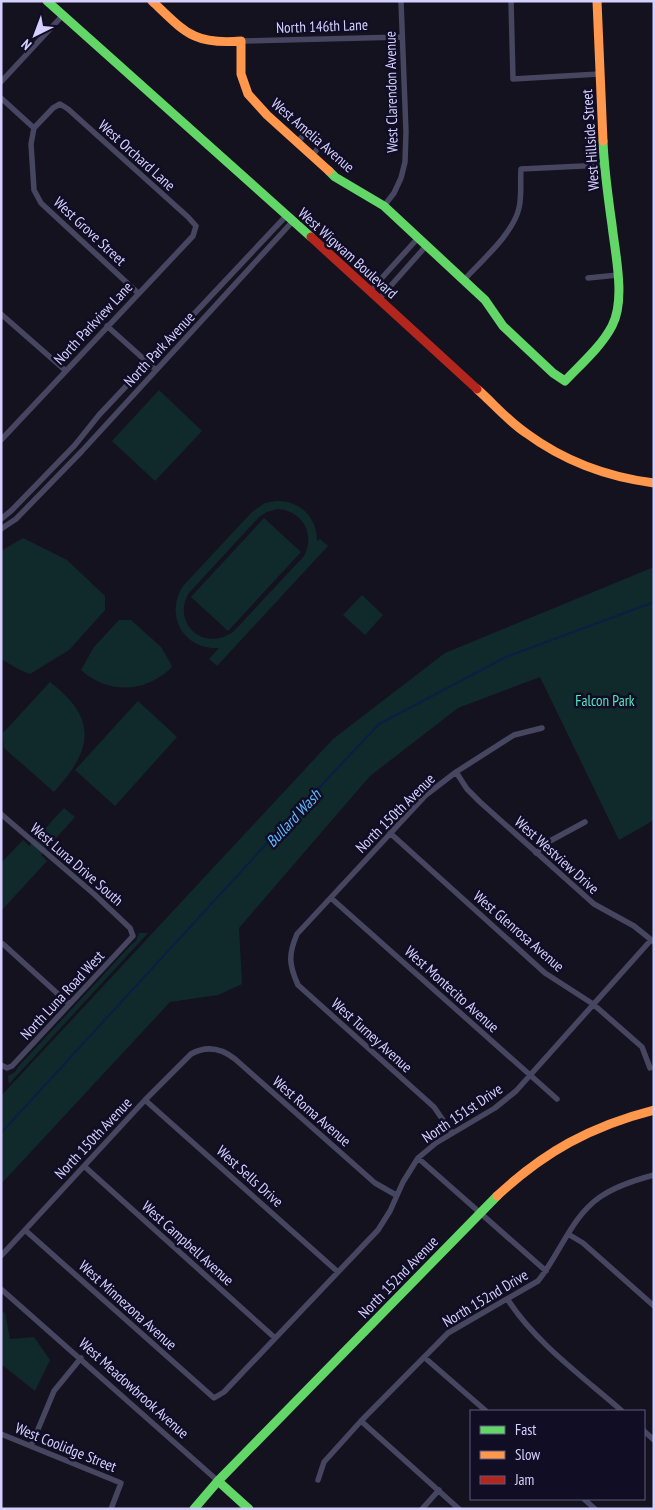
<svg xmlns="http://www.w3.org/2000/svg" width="655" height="1510" font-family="'PT Sans Narrow',sans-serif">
<rect width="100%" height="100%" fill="#14121f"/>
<path fill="#102a2b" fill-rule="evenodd" d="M159,390L202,431L155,481L112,441Z
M277,501C301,501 317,518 317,541L320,539L328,546L217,666L209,659L219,648C184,650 164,616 183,586L252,512L265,503ZM277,509C302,510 316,534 304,556L233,632C205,652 172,625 188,594L259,517L267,512Z
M264,518L301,552L228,631L191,597Z
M23,538L67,560L105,596V610L69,650L30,674L18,669L1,659V551Z
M654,567V820L619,840L540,677L458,708L370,776L239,928L242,984L218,995L170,1002L1,1184V1096L333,739L445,653Z
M362,595L383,615L365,635L343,615Z
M119,620H131L161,647L172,666L170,669C144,693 108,694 81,670L94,647Z
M50,682C98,719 93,749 54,792L4,748L3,733Z
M138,701L177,737L115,806L75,770Z
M64,808L75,817L41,855L47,861L1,911V863L23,840L29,846Z
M139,933H148L9,1084L8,1076L15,1072L18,1067L131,945L136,941Z
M1,1311L5,1313L10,1339L34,1337L50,1360L35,1391L1,1364Z"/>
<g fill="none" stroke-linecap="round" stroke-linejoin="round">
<path stroke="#091f43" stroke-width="2" d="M1,1133L269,841L379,724L506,657L654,602"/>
<path stroke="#474660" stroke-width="5.5" d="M511,1L513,79L599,74
M241,41L402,37
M1,82L63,15
M1,98L34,128
M297,142L305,134L310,132C327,137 320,146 312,156
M384,206L394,193L401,178L405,162L406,132L401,1
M588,278L618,275
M464,280C482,260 513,234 519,208C522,196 520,181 521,169L604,165
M370,291L418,238
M379,299L426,246
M1,314L66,371
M107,326L156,370
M1,440L193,236L196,226L188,217L68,109L60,104L53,108L34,128L31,144L34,190L41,203L138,293
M1,519L12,510L75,445L99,415L287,215
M1,529L16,519L82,451L293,221
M456,772L467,789L480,802L594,904L634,926L654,942
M1,814L94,894L130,928L133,936L12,1066L7,1068L1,1065
M390,833L545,973L593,1004L642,1047L650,1068
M536,853L550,841L585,822
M331,898L557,1099
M3,944L69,1004
M145,1100L338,1272
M452,1133L434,1107L298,985C289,965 288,955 297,934L426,795L456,772L514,735L542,728
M418,1158L546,1271
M84,1166L275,1338
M25,1230L214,1398L224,1392L378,1230L390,1211L403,1182L418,1158L436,1143L495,1108L516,1091L651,940
M568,1234L583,1243L654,1306
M1,1256L145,1100L191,1054C207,1045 221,1048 235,1059L375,1183L396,1195
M1,1289L218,1481
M508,1300C535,1342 583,1377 622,1411
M424,1357L486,1411
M361,1421L459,1509
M644,1431L654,1440
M1,1434L121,1483L111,1509
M31,1446L54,1391L81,1358
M318,1480L324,1462L361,1421L448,1333L538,1281C560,1254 571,1217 600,1197C616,1186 635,1180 654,1175
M584,1499L595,1509
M422,1509L439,1490"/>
<path stroke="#63d668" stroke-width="9" d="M47,1L311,237
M329,171L335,177L384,206L485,300L503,326L553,373L565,381C581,364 601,347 612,326C626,300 615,253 612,225C608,197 604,169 603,141
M218,1481L249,1509
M194,1509L218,1481L497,1196"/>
<path stroke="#ff974d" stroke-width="9" d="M152,1C185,32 193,45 241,41V74L248,94L267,115L329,171
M597,1L603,141
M477,389C493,403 508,421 526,433C564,461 607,477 654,483
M497,1196C544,1152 591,1126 654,1110"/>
<path stroke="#b3261e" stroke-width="9" d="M311,237L477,389"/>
</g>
<g text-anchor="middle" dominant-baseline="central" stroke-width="5" stroke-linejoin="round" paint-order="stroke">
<g font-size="15" fill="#d5d0ff" stroke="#100d24">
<text transform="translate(322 26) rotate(-2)">North 146th Lane</text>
<text transform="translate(391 92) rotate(-91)">West Clarendon Avenue</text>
<text transform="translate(313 135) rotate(41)">West Amelia Avenue</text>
<text transform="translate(590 140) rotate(-94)">West Hillside Street</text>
<text transform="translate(137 155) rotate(42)">West Orchard Lane</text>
<text transform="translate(90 231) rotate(43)">West Grove Street</text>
<text transform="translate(348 253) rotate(42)">West Wigwam Boulevard</text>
<text transform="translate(93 323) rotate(-47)">North Parkview Lane</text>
<text transform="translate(159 349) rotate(-47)">North Park Avenue</text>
<text transform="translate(395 813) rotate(-45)">North 150th Avenue</text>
<text transform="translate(557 855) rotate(42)">West Westview Drive</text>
<text transform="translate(77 864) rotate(41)">West Luna Drive South</text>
<text transform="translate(519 931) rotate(41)">West Glenrosa Avenue</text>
<text transform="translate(452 989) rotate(42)">West Montecito Avenue</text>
<text transform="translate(62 995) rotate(-47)">North Luna Road West</text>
<text transform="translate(372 1035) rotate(42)">West Turney Avenue</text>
<text transform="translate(312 1111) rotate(41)">West Roma Avenue</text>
<text transform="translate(462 1113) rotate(-34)">North 151st Drive</text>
<text transform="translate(93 1138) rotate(-47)">North 150th Avenue</text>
<text transform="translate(250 1176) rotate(42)">West Sells Drive</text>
<text transform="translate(188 1243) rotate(42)">West Campbell Avenue</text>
<text transform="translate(398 1277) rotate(-46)">North 152nd Avenue</text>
<text transform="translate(485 1298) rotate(-31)">North 152nd Drive</text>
<text transform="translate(128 1305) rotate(42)">West Minnezona Avenue</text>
<text transform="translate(134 1388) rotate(42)">West Meadowbrook Avenue</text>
<text transform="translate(66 1447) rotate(22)">West Coolidge Street</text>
</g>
<g font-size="15" fill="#54e7c0" stroke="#100d24">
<text x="605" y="700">Falcon Park</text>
</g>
<g font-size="16" font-style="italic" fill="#5eb6ff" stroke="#100d24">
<text transform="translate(293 818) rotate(-47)">Bullard Wash</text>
</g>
</g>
<rect width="655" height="1510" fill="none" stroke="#d5d0ff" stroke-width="5"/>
<rect x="470" y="1410" width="175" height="90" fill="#100d24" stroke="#5f5b7c"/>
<rect x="480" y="1426" width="25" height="8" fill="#63d668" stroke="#5f5b7c"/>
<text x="515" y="1435" font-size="15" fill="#d5d0ff">Fast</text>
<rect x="480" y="1451" width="25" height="8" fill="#ff974d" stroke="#5f5b7c"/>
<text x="515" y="1460" font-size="15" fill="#d5d0ff">Slow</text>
<rect x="480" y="1476" width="25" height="8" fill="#b3261e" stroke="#5f5b7c"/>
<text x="515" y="1485" font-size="15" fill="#d5d0ff">Jam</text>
<g transform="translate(35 35) rotate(222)" stroke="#100d24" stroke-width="4" paint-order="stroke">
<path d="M0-4L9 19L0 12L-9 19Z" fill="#d5d0ff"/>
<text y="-8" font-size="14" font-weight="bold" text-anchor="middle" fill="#d5d0ff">N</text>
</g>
</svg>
